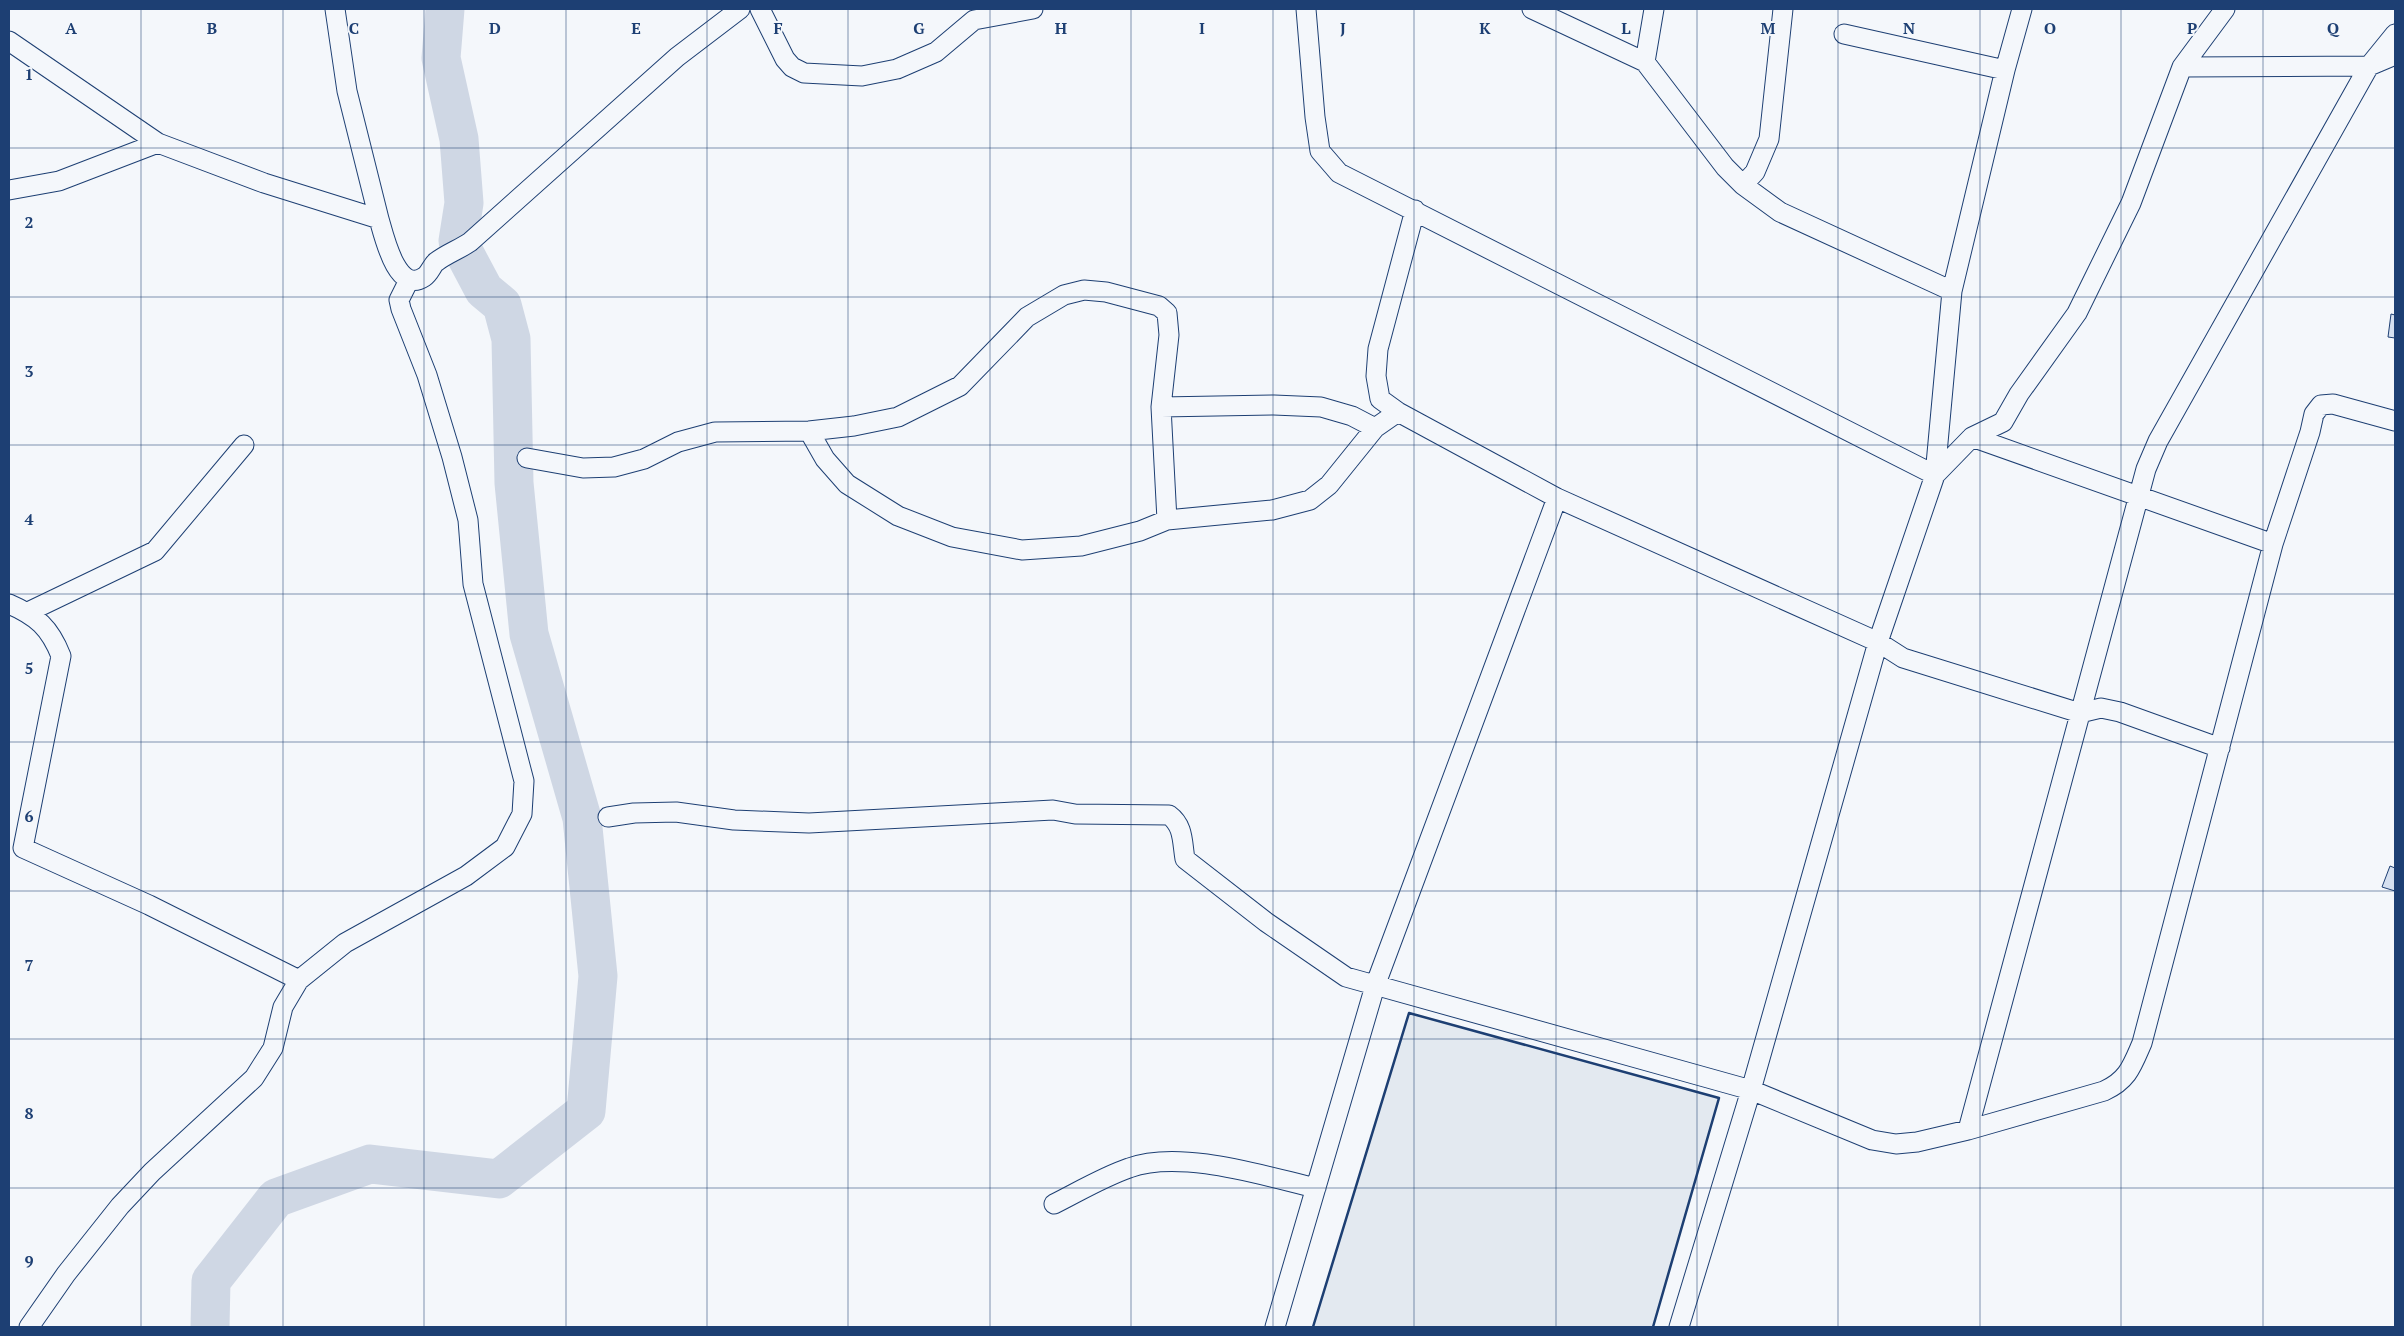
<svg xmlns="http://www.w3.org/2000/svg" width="2404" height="1336" font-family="'PT Serif',serif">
<rect width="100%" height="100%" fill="#f4f7fb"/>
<path fill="#e3e9f0" stroke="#687fa3" d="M1409,1013L1719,1098L1653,1327H1313Z"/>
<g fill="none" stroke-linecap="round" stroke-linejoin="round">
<path stroke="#cfd7e4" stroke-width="39" d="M210,1327L211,1281L276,1198L370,1164L499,1179L586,1111L598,976L582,818L529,634L514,483L511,339L502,305L484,290L458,241L464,203L459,139L441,58L445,9"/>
</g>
<path fill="#d5e0f0" stroke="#1d3f73" d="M2391,314L2395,315V338L2388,337Z
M2390,866L2395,868V891L2382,887Z"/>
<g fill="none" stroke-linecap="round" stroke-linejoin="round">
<defs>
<path id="minor" d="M335,9L347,91L379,219
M760,9L785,59L792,67L804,73L862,76L897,69L936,52L974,20L1033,9
M1306,9L1315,117L1320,151L1339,173L1935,475L1952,291L2005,70L2022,9
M1532,9L1645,62
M1654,9L1645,62L1725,167L1743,185L1780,212L1952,291
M1844,34L2005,70
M9,41L158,143L264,183L379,219C384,236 397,295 424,277C430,273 432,265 436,262C446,254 460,249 470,242L677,57L740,9
M2182,67L2369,66L2395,55
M1743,185L1755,172L1769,139L1783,9
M9,190L59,181L158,143
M1415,210L1378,349L1376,376L1380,399L1398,412L1557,498L1878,642L1903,658L2080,713L2101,708L2120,712L2220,748
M1161,407L1274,405L1321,407L1352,416L1375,428
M809,431L825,459L847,484L898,516L952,537L1022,550L1081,546L1140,531L1167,520L1272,510L1310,500L1329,485L1375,428L1398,412
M1972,437L2273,544
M527,458L583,468L614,467L644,459L678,442L715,432L809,431L854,426L898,417L960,386L1027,317L1064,295L1084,290L1106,292L1159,306L1167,313L1169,335L1161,407L1167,520
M9,604C37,616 50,628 61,656L23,848L149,905L299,980
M28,612L155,551L244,445
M608,817L634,813L676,812L734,820L809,823L1053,810L1075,814L1169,815C1184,826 1182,842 1185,859L1266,922L1346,977L1751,1090L1872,1140L1896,1144L1917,1142L1968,1130L2104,1091C2128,1080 2132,1066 2142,1043L2273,544L2310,432L2314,414L2321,405L2333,404L2395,421
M1968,1130L2146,469L2158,441L2369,66L2395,34
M1054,1204C1078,1192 1103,1177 1129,1168C1180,1149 1264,1176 1316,1188
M29,1327L66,1274L120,1206L152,1172L254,1078L273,1048L283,1007L299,980L345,943L466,876L505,847L522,814L524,781L473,584L468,520L452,457L427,375L401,309L399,300L409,280
M1275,1327L1375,986L1557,498
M1679,1327L1751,1090L1878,642L1935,475L1972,437L2003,422L2019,394L2077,313L2131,203L2182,67L2225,9"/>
</defs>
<use href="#minor" stroke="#1d3f73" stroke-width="21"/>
<use href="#minor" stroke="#f4f7fb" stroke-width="19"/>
<path stroke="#1d3f73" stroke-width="2.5" d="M1313,1327L1409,1013L1719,1098L1653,1327"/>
</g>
<path fill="none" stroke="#1d3f73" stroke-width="1" stroke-opacity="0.55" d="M141,9V1327M283,9V1327M424,9V1327M566,9V1327M707,9V1327M848,9V1327M990,9V1327M1131,9V1327M1273,9V1327M1414,9V1327M1556,9V1327M1697,9V1327M1838,9V1327M1980,9V1327M2121,9V1327M2263,9V1327M9,148H2395M9,297H2395M9,445H2395M9,594H2395M9,742H2395M9,891H2395M9,1039H2395M9,1188H2395"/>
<g font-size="16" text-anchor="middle" font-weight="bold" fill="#1d3f73" stroke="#f4f7fb" stroke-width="4" stroke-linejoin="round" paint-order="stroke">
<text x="71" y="34">A</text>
<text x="212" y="34">B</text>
<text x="354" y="34">C</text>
<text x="495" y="34">D</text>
<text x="636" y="34">E</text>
<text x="778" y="34">F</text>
<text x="919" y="34">G</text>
<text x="1061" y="34">H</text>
<text x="1202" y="34">I</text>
<text x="1343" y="34">J</text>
<text x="1485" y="34">K</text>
<text x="1626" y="34">L</text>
<text x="1768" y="34">M</text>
<text x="1909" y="34">N</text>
<text x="2050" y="34">O</text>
<text x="2192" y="34">P</text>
<text x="2333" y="34">Q</text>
<text x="29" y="80">1</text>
<text x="29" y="228">2</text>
<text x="29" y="377">3</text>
<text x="29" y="525">4</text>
<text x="29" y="674">5</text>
<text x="29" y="822">6</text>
<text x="29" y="971">7</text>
<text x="29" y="1119">8</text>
<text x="29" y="1267">9</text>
</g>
<rect width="2404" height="1336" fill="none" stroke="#1d3f73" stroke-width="20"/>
</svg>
